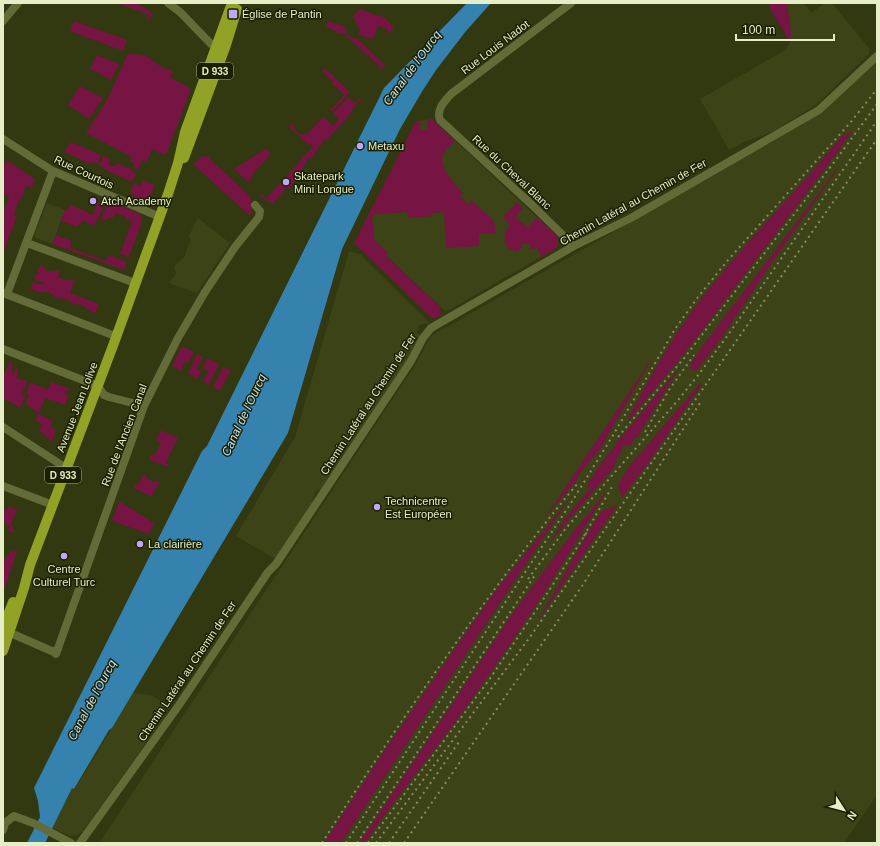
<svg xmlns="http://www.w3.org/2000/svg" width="880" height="846" font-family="Helvetica,sans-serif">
<rect width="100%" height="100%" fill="#32380f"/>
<path fill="#3c4316" d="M787,3H804L811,13L825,3H832L869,48V54L817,104L774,131L744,142L729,150L700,99L787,49L790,42Z
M877,61V795L844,843H99L415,365L431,336L822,113Z
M432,119L557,236L558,247L446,312L360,231L416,121Z
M47,203L65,210L52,244L36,238L34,234Z
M198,218L230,243L197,293L169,283L176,274L174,266L184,257L191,238L188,237Z
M349,251L360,254L430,323L419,325L417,333L421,335L410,358L328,482L320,490L316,491L309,511L277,560L236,536L295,437Z
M133,693L151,695L164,703L166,711L164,718L83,831L78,835L70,836L52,828L72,788L75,789Z"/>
<path fill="#761443" d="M117,3C136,3 138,2 153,14L147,21L149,15Z
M769,3H787L791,33L789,45L788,39L769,7Z
M360,9L376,15L384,17L394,27L388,34V30L378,26L372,41L370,38L358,35L360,29L357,27L358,24L355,23L356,19L352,17Z
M74,21L127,40L123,51L70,31Z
M328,21L346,27L344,30L348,32L347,35L357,39V38L385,65L379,71L378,70L380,67L342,32L340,34L326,26Z
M128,53L146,56L165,69L166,68L173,72L170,77L191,89L166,155L159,153L157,154L158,151L152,149L147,162L142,160L138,170L133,167L134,163L130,161L132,157L86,133L107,100Z
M97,55L119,64L111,80L90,69Z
M325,68L348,90L349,93L332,112L330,110L344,95L332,84L333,81L322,71Z
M80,86L103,98L89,119L68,105Z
M348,97L355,103L360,98L362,99L355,106L349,116L326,141L324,140L311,159L308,158L299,176L289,189L287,187L273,204L268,200L267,202L259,195L261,194L266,199L313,146L310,143L308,145L288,126L291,123L295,127L294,129L299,134L301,133L303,135L304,133L306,135L323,117L333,126L339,119L333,113Z
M432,119L455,141C451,145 445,150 443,155C438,166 456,186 463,193L460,197L468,204L472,201L494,221L496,233L479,234V246L446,248L444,212L432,213V216L408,218L407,212L375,214L372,217L374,239L388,253L386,256L441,308L439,310L442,315L433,319L354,243L416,121H420L421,125L419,126L420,130L428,129L427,120Z
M852,131L837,153L688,349L629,420L628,418C650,378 672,336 701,299C745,242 796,192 842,136Z
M71,142L101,155L98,164L92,162L91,164L64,152Z
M265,149L268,150L271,153L270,155L254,173L249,183L234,169Z
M103,156L110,159L109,164L111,166H115L117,163L133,170L132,172L136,174L132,182L103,169L104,168L99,165Z
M207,156L250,196L252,207L250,216L194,165L200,157Z
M847,156L773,261L720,340L696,371L690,369L691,366L690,364L704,344Z
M6,160L35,179L32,188L26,186L21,200H19L14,215L17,216L3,254V212L9,196L3,194V168Z
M143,180L155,185L149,201L145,203L133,198L134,194L130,193L134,183L140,186Z
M108,200L140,214L142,221L129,257L120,254L132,221L125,219L126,217L116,213L113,218H108L104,221L101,220Z
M98,201L105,203L95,225H94L83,221L77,227L61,221L65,210H68L70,205L88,212V213L93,215Z
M517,202L523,208L515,217L528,227L537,217L557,236L558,247L542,257L537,248L530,249L529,243L522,244V249H519L518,251C506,251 504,243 505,232L510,225L503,217Z
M56,235L72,241L70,248L106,261L109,255L127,262L124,270L52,244Z
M40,265L46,268L45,270C48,271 55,273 57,270L60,271L58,277L69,281L70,279L75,280L70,293L99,304L96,312L94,313L87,310V308L78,304L76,305L71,303V301L61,298L60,299L54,297V295L45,291L43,293L30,289L33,282L43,285L44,283L34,279L36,274L38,275L39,272L37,271Z
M182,346L194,352L189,362H185L181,371L172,366Z
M197,354L203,357L197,368L201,371L198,379L188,374Z
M654,355L599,451L579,474L577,480L546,516Z
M11,357L10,363L13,364L11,372L14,373L16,368L19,369L16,378L27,381L22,394L25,396L20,408L3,398V377Z
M207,358L219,364L209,385L203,382L208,371L203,368Z
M223,367L231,370L220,391L213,387Z
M680,367L637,438H635L630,446L626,445L623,447L612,470L549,543L564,520L590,488L587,485L599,466L616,445V443Z
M30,382L48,390L51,382L71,389L70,391L66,390L65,393L69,395L65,405L45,398L39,414L53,421L50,426L56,430L52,442L39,430L42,425L35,420L39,414L25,403L29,394L26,393Z
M700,383L702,384L649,462L622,498L618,485L628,468Z
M161,430L178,438L166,462L169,464L167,466L149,460L152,454L155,455L161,443L156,440Z
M144,474L147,476L146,478L154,482L156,480L159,482L152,497L134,488L135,484L138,485Z
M607,490C560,571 509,649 454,724C424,764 393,802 365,843H359L512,614L573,532Z
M569,499L341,843H324L384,751L492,595Z
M119,501L154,523L149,534L112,521Z
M8,506L17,510L11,524L15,532H12L11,533L8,529L10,526L8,525L7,526L3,520V508L7,510Z
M617,506L537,622L596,519L603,510Z
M12,550L17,552L5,588L3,587V561Z"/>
<path fill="#3682af" d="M467,3H491L466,31L436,70L423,90L400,129L342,249L288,433L112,728L109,730L74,789L72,788L45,843H27L40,817L38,801L34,788L202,451L207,446L384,88Z"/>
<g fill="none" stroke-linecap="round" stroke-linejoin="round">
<path stroke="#636c38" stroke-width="8" d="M168,3L180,12L211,44L221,49
M571,3L451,94C445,101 436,109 440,120L532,205L574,246
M3,21L18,3
M3,139L53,171L160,217
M27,243L135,283
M3,293L115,336
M7,294L53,171
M3,349L98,386L104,395L109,397L144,406
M3,427L66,468
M3,486L53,505
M15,635L54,652L58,649
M56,654L144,406L178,338L205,292L235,247L259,217L260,211L255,205
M3,830L5,823L14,816L33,823L71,843
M80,843L179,705L268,572L276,564L411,361L423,338L431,328L574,246L631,218L819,110L877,56"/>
<path stroke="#91a227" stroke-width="10" d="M184,158L226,45L237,9
M3,628L13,602
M3,651L24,588L30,565L114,343L168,194L178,163L185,132L232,3"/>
<path stroke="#868d65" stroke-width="2" stroke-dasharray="2 4" stroke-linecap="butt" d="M645,432L669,390L694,355
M618,437L685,357L835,161L877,104
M584,536L612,487
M528,579L567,527L679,399L699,374L728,335L877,121
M322,843C362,780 403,718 446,657C488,597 531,539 578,483
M346,843L571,503L612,437L675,329L698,297L728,260L850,123L877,89
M357,843L535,575
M368,843L489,680L537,609L587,532
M376,843L530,637L877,139
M389,843L459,742
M404,843L582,586L700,403"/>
</g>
<g fill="#bfa9f4" stroke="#1a1f00" stroke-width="1.5">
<rect x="228" y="9" width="10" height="10" rx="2"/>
<circle cx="360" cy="146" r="4"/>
<circle cx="286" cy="182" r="4"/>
<circle cx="93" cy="201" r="4"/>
<circle cx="377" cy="507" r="4"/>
<circle cx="140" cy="544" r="4"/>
<circle cx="64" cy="556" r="4"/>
</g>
<g text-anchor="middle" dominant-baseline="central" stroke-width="3" stroke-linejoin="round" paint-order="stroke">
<g fill="#1a1f00" stroke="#a8b08b" stroke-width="1">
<rect x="197" y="63" width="36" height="16" rx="3"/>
<rect x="45" y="467" width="36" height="16" rx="3"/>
</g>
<g font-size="10" font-weight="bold" fill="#e5eec7">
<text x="215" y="71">D 933</text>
<text x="63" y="475">D 933</text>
</g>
<g font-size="11" fill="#e5eec7" stroke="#1a1f00" text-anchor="start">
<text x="242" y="14">Église de Pantin</text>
<text x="368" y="146">Metaxu</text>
<text x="294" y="176">Skatepark<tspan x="294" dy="13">Mini Longue</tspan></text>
<text x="101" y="201">Atch Academy</text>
<text x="385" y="501">Technicentre<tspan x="385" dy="13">Est Européen</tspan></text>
<text x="148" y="544">La clairière</text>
<text x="64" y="569" text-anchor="middle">Centre<tspan x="64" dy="13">Culturel Turc</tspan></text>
</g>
<g font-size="11" fill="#e5eec7" stroke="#1a1f00">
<text transform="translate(495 47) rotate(-37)">Rue Louis Nadot</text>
<text transform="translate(84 172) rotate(25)">Rue Courtois</text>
<text transform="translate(512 172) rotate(43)">Rue du Cheval Blanc</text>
<text transform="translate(633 202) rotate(-29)">Chemin Latéral au Chemin de Fer</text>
<text transform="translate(368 404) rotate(-57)">Chemin Latéral au Chemin de Fer</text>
<text transform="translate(77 407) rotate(-69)">Avenue Jean Lolive</text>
<text transform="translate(124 435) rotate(-69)">Rue de l'Ancien Canal</text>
<text transform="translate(187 671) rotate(-56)">Chemin Latéral au Chemin de Fer</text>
</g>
<g font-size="12" font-style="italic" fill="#c7e3f6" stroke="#1a1f00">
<text transform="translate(412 68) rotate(-54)">Canal de l'Ourcq</text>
<text transform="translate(244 415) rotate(-65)">Canal de l'Ourcq</text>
<text transform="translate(92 700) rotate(-62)">Canal de l'Ourcq</text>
</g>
</g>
<rect width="880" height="846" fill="none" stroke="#e5eec7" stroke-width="8"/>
<g transform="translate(844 810) rotate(126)" stroke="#1a1f00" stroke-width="3" paint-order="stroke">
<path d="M0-3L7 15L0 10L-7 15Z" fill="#e5eec7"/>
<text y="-6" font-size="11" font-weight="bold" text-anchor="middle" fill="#e5eec7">N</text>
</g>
<path d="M736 34v6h98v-6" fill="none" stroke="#e5eec7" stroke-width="2"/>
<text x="742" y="34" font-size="12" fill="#e5eec7" stroke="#1a1f00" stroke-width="3" paint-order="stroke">100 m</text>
</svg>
